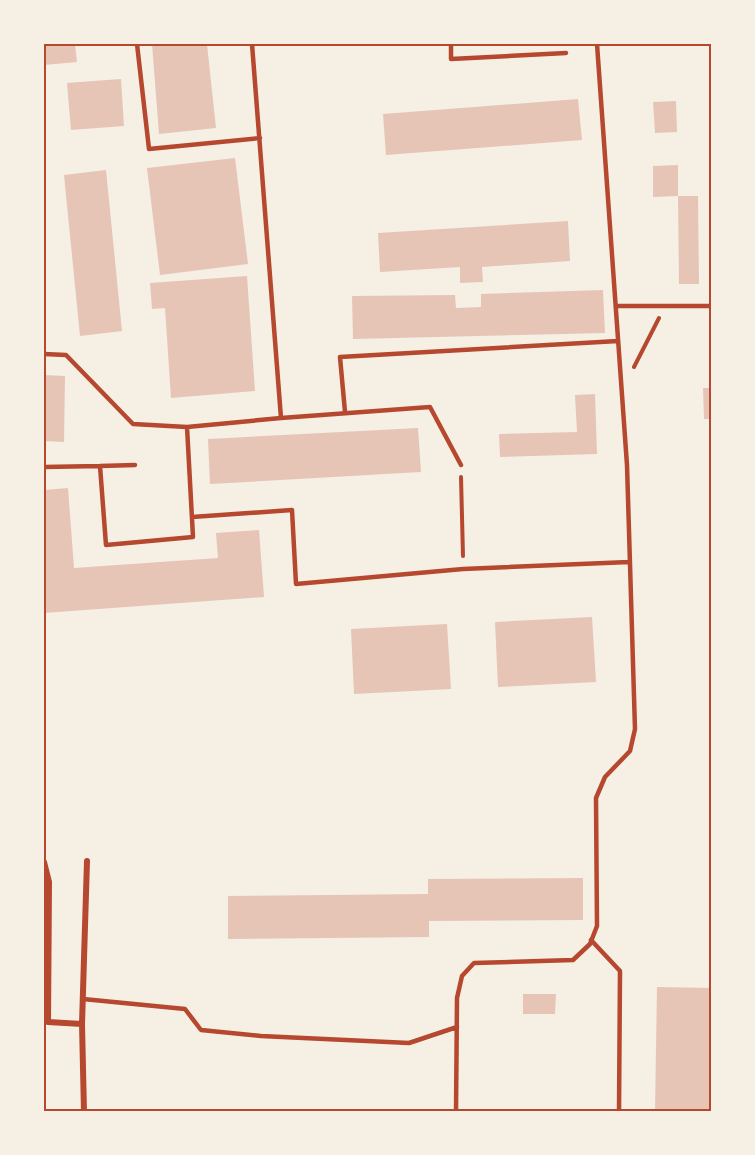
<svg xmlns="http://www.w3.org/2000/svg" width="755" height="1155" font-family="'PT Sans',sans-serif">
<rect width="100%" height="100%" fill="#f6efe4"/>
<path fill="#e6c5b7" d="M44,44H75L77,62L44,65Z
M152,44H207L216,128L159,134Z
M121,79L124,126L71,130L67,83Z
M578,99L582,140L386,155L383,114Z
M676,101L677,132L655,133L653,102Z
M235,158L248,264L160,275L147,168Z
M678,165V196L653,197V166Z
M106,170L122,331L80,336L64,175Z
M678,196H698L699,284H679Z
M568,221L570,261L482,267L483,282L460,283V267L380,272L378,233Z
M247,276L255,391L171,398L165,308L152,309L150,283Z
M603,290L605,333L353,339L352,296L455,295L456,308L481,307V294Z
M44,375L65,376L64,442L44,441Z
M703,388H712V419H704Z
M595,394L597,454L500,457L499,434L577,432L575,395Z
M418,428L421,472L210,484L208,439Z
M68,488L74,568L218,558L216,533L259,530L264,597L44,613V490Z
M592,617L596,682L498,687L495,622Z
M447,624L451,689L354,694L351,629Z
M583,878V920L429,921V937L228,939V896L428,894V879Z
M657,987L712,988L711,1112H655Z
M523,994H556L555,1014H523Z"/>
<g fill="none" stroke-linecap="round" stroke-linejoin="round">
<path stroke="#b5482f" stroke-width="4" d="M634,367L659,318
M461,477L463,556"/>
<path stroke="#b5482f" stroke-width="4.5" d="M137,44L149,149L260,138
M252,44L281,418L430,407L461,465
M451,44V59L566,53
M616,306H712
M44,354L66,355L133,424L187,427
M345,412L340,357L618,341
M135,465L100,466L106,545L193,537L187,427L281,418
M44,467L100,466
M192,517L292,510L296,584L463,569L629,562
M591,940L620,971L619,1112
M83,999L185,1009L201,1030L261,1036L409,1043L457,1027
M456,1112L457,998L462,976L474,963L573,960L590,944L597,926L596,798L605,777L630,751L635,729L627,465L597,44"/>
<path stroke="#b5482f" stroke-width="6" d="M44,862L49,882L48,1022L82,1024
M84,1112L82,1024L87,861"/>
</g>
<rect width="755" height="1155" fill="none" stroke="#f6efe4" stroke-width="90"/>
<rect x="45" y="45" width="665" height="1065" fill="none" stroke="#b5482f" stroke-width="2"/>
</svg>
